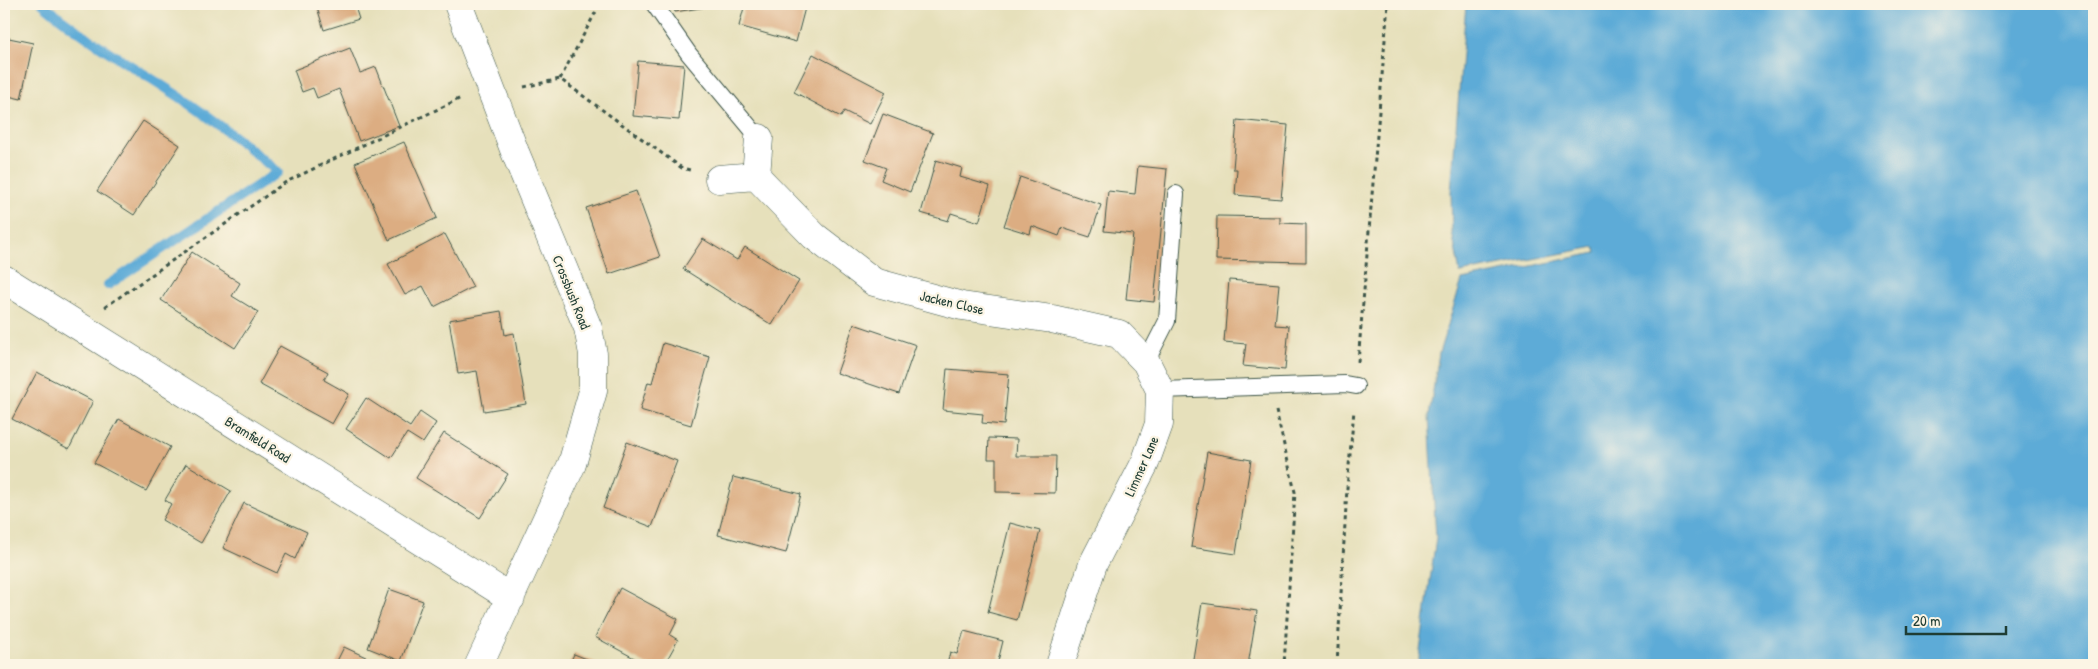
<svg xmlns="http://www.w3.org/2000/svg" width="2098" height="669" font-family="'Patrick Hand',sans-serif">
<rect width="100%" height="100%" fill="#fcf5e5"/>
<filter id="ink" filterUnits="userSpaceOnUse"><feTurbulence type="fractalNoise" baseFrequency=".02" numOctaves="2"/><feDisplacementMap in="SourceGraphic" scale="10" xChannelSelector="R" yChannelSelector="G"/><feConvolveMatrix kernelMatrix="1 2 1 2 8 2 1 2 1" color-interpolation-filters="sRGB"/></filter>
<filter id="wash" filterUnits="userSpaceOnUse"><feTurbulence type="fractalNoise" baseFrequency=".0096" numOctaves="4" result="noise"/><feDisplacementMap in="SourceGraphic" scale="20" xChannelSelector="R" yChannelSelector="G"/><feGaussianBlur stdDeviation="1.12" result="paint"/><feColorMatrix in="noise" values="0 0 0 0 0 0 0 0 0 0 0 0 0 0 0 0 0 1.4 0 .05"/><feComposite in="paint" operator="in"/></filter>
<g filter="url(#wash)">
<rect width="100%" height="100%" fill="#e6e0bb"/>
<path fill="#5dabd7" stroke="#3e7486" d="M1466,4H2094V665H1418L1436,538L1429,416L1439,353L1462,280L1596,253L1595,247L1460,273L1452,232L1451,191Z"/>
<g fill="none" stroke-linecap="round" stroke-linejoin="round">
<path stroke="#5dabd7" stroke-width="10" d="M43,4C82,37 126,62 169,90C207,114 243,143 278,172L108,285"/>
</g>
<g id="blocks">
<path fill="#dcad82" d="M316,4H354L359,19L324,30Z
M673,4H719V5L675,12Z
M745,4H806L796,42L739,26Z
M4,37L33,43L21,99L4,95Z
M350,48L360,73L376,67L399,126L359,141L339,89L317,98L313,88L302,92L294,70Z
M813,54L886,92L870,124L844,111L841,117L794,92Z
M638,61L684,65L679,120L633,116Z
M883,114L933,133L910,192L881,180L886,168L865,160Z
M1237,120L1288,125L1281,199L1235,195L1237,169H1233Z
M143,121L180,145L134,215L97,191Z
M404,142L437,218L389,240L355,163Z
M936,160L962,168L960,177L990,186L979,222L951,213L948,221L921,213Z
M1138,166L1167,169L1154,302L1126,299L1133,234L1104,231L1108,191L1135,194Z
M1020,177L1101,205L1090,237L1062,228L1059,236L1032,226L1030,234L1004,226Z
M636,191L660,257L609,274L586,208Z
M1217,216L1280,217V223L1306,224V262L1216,260Z
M445,234L473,287L434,307L423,286L405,295L388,264Z
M703,239L737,260L745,247L799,281L772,325L683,269Z
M192,252L240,283L232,296L258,312L235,348L161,300Z
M1229,280L1279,284L1275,325L1289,326L1285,370L1243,366L1246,344L1224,342Z
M501,311L505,335L514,333L526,404L484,411L477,371L458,374L449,320Z
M854,324L916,345L899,394L837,373Z
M663,343L710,357L691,425L640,410L648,382L652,383Z
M280,346L328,372L324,380L349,394L332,424L259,384Z
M947,369L1009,374L1004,425L982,423L983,414L943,410Z
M37,372L93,401L69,449L12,419Z
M366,398L410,427L420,412L436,423L423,443L407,433L391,458L346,429Z
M119,419L170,447L146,491L94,463Z
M444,433L508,474L480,518L416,478Z
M989,438L1017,439L1016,456H1056L1055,493L996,492V459H988Z
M627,442L677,461L652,527L603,508Z
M1207,452L1251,460L1236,554L1191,547Z
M186,464L231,491L201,543L162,520L171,504L165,500Z
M733,477L801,494L786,553L718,535Z
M244,503L307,532L295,559L286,554L277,573L223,548Z
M1010,523L1040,531L1017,620L988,612Z
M620,588L678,619L670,635L678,640L664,665H647L595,637Z
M389,589L423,601L401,661L368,648Z
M1202,603L1257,611L1248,665H1192Z
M964,631L1003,641L997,665H947L950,652L957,654Z
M344,647L383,665H335Z
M574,654L602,665H569Z"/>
</g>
</g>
<g filter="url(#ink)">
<use href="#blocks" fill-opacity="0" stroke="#3d5548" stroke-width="1"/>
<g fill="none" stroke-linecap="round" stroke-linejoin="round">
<defs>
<path id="service" d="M654,4L689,54L759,138
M1146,362L1167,321L1176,194
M1160,390L1345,384L1356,386"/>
<path id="minor" d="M458,4L515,152L588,328L593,354V391L572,464L479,665
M756,176L814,236L874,282L962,306L1052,319L1119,334L1146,362L1160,390L1159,424L1145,463L1093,564L1060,665
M719,179L756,176L759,138
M4,279L511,598"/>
</defs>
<use href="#service" stroke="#3d5548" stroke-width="18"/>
<use href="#minor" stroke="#3d5548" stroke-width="29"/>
<path stroke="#3d5548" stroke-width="3" stroke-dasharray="4 4" stroke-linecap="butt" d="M560,79L600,4
M524,87L560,79L682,168L690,170
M105,307L286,182L461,98
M1358,362L1388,4
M1276,411L1295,492L1284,665
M1337,665L1347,488L1354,410"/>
<use href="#service" stroke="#fff" stroke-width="16"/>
<use href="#minor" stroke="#fff" stroke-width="28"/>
</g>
</g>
<g text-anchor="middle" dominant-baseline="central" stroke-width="4.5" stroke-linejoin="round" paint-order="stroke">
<g font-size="14" fill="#1f3d34" stroke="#fcf5e5">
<text transform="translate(572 292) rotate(68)">Crossbush Road</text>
<text transform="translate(952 302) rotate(13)">Jacken Close</text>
<text transform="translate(258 439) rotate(32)">Bramfield Road</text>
<text transform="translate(1141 466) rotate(-66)">Limmer Lane</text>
</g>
</g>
<rect width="2098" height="669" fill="none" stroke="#fcf5e5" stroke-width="20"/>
<path d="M1906 626v8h100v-8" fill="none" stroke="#1f3d34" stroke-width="2.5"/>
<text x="1913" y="626" font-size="15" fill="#1f3d34" stroke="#fcf5e5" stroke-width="4" paint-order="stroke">20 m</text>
</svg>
